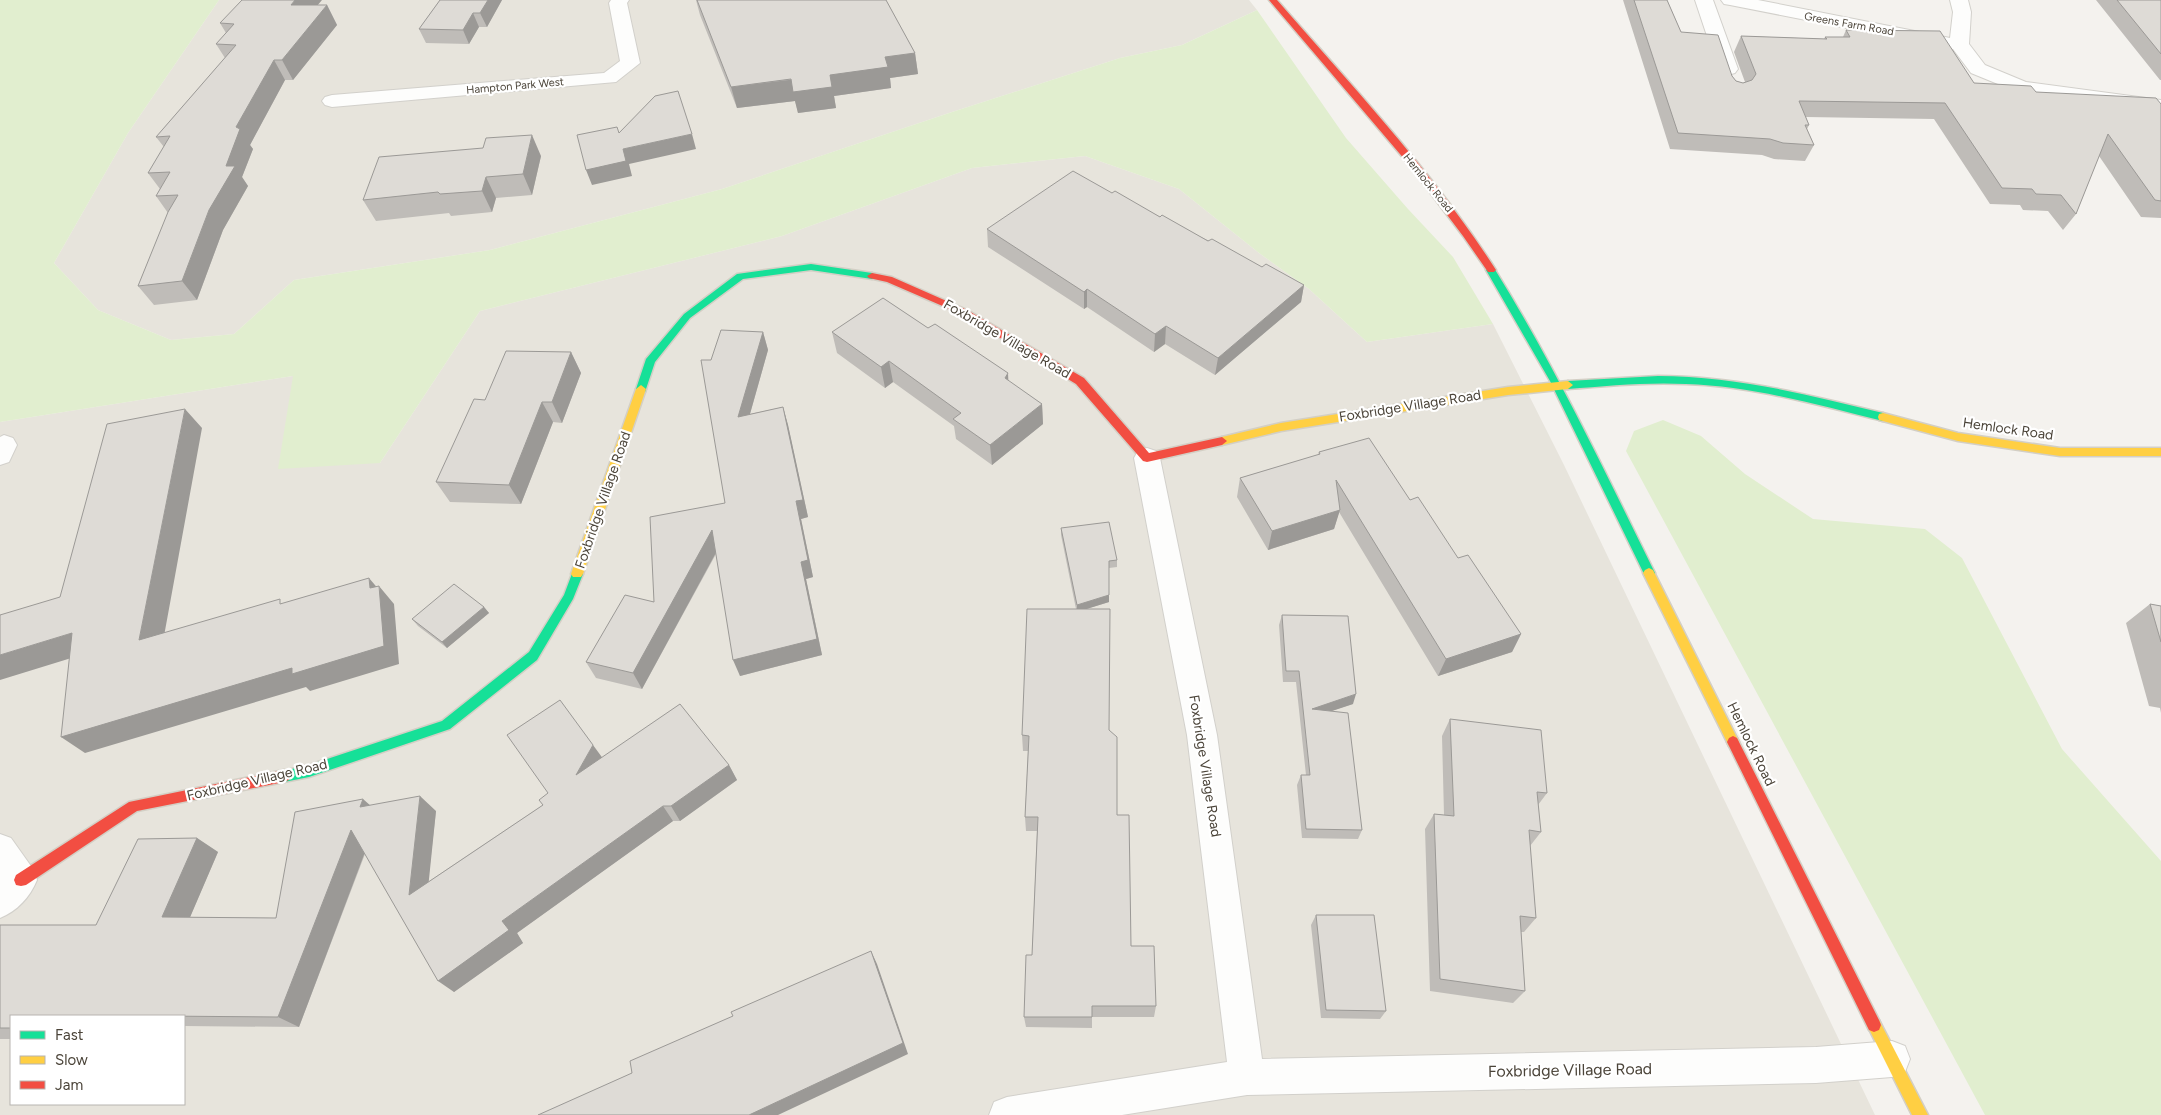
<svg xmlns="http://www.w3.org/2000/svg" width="2161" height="1115" font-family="Figtree,sans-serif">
<rect width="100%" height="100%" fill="#f4f2ee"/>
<path fill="#e7e4dc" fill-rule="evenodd" d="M219,0H1249L1257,10L1182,45L1120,58L952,112L722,189L490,250L294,280L234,334L171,340L98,310L54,263L128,133Z
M1085,156L1179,189L1259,253L1309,289L1367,342L1493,324L1564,465L1875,1115H0V422L293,376L380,463L480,311L782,236L972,168ZM11,1016H184V1104H11Z"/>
<path fill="#e1eecf" d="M0,0H219L128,133L54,263L98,310L171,340L234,334L294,280L490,250L722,189L952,112L1120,58L1182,45L1257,10L1346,138L1408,209L1453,257L1493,324L1367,342L1309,289L1259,253L1179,189L1085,156L972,168L782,236L480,311L380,463L278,469L293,376L0,422Z
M1663,420L1701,436L1745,474L1813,519L1925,529L1962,558L2062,749L2161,861V1115H1985L1626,451L1634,431Z"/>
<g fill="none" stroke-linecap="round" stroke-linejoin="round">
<defs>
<path id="street" d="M611,0H629L627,3L640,63L616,82L332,107L325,105L322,101L325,97L332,95L604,73L620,61L609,3Z
M1695,0H1713L1738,69L1735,73L1728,75L1721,73L1718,69Z
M1721,0H1758L1950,38L1953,12L1950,0H1968L1971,12L1969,44L1985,65L2026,82L2161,100V112L2015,91L1971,73L1953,49L1730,5L1724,4Z
M4,435L13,438L17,445L9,462L0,465V437Z
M1147,448L1156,451L1160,458L1217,735L1262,1059L1816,1047L1892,1041L1905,1046L1910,1059L1905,1072L1892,1077L1816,1083L1247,1095L1122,1115H989L994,1102L1007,1097L1227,1062L1187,735L1134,458L1138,451Z
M0,834L11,838L33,869L37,880C30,897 17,911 0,918Z"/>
<path id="fast" d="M811,264L872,273L877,276L872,279L811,270L743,279L690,318L655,362L645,392H637L636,389L646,359L684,314L737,274Z
M1491,267L1494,268C1555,366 1604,470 1655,573L1653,576H1645L1550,381L1486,270Z
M1658,376C1735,376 1809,395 1883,413L1888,417L1883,421C1818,405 1753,386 1686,384C1646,382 1607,386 1568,389L1563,385L1568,381Z
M577,569L581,571L583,574L573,599L537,660L450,729L309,777L284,782L279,780L278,776L279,772L309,765L442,721L529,652L564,595L573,571Z"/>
<path id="slow" d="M1568,381L1573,385L1568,389L1508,395L1281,431L1222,445L1217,441L1222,437L1281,423L1508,387Z
M641,385L646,389L583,574L581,577H573L571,574L636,389Z
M1883,413L1958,433L2060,448H2161V456H2060L1958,441L1879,420L1878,417L1879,414Z
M1649,568L1653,570L1739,742L1737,746L1733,748L1729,746L1643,573L1645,570Z
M1874,1018L1879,1020L1928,1115H1912L1867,1025L1869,1020Z"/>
<path id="jam" d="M1269,0H1277C1353,87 1433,172 1496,270L1494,272H1488L1463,236L1411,167Z
M872,273L892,277L967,310L1084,378L1149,453L1222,437L1227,441L1222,445L1147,462L1143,461L1076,384L961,314L887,282L869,278L867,276Z
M1733,736L1737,738L1879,1020L1881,1025L1879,1030L1874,1032L1869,1030L1729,746L1727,742L1729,738Z
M284,770L289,772L290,776L289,780L284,782L137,811L26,885L21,886L16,885L14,880L16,875L129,802Z"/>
</defs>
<use href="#street" stroke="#d2d0cb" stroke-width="2"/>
<use href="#fast" stroke="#d3cfc5" stroke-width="3"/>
<use href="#slow" stroke="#d3cfc5" stroke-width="3"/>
<use href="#jam" stroke="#d3cfc5" stroke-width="3"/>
<use href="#street" fill="#fdfdfc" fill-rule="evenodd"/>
<use href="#fast" fill="#16e098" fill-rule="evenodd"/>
<use href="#slow" fill="#ffcf43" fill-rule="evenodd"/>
<use href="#jam" fill="#f24e42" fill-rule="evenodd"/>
</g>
<path fill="#bfbcb8" d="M440,0H502L487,27H479L469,44L426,43L419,29Z
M696,0H886L915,53L918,74L890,78L891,88L834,96L836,108L798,113L795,101L737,108L700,15Z
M1623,0H1667L1681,32L1732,76L1736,81L1743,83L1745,82L1734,52L1741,36L1824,39L1825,37H1843L1846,30L1974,83L2036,92L2161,104V218L2141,217L2099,156L2076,214L2063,230L2048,211L2023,210L2020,205L1990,204L1934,119L1806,117L1809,125L1807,129L1814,145L1805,161L1774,159L1762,155L1670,149Z
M2096,0H2161V80H2160Z
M317,5H327L337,25L293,80H285L250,145L253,149L242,177L248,186L223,230L197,300L154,305L138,286L168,213L156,196L160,189L148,173L164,147L156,137L225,58L216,44L226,33L220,23Z
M541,156L532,195L496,198L492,212L451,216L449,213L376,221L363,200Z
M1112,193L1262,267L1304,285L1301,302L1215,375L1165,344L1154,352L1087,307L1084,309L988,247L987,229Z
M928,328L1042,404L1043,424L992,465L956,439L954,426L893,382L885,388L837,353L832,332Z
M763,332L768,350L750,414L783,407L788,425L808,517L801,519L813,577L806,579L822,655L740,676L716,554L642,689L596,678L586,662L654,602L725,503L711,360Z
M571,352L581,373L562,423L553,422L521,504L450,502L436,482L485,400Z
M1319,452L1410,500L1521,634L1512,652L1438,676L1339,512L1334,529L1268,550L1237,497L1240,478L1318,455Z
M1061,528L1117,560V567L1109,568V602L1086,609L1109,730L1117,815L1131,946L1156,1006L1154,1017H1092V1028L1026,1027L1024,1017L1032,955L1037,831H1026L1025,817L1028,751H1023L1022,735L1076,609L1061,535Z
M2150,604L2161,606V713L2160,708L2149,706L2126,623Z
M484,607L489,613L447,648L418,626L412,619Z
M1282,615L1353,704L1331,711L1362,830L1358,839L1302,838L1297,785L1301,775H1306L1296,682H1283L1279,625Z
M1450,719L1547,793L1538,805L1541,832L1530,846L1536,918L1524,932H1521L1525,991L1513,1003L1430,991L1425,829L1434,814L1444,815L1442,736Z
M602,757L729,765L737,780L680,821H673L517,933L523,943L454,992L365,854L299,1027L184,1026V1016H11V1039H0V925H96L197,838L218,852L190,917L276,918L371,805L436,811L428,882L543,805Z
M1316,915L1386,1011L1380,1019L1321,1018L1311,925Z"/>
<path fill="#9b9996" d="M295,0H322L301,25L291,5Z
M488,0H502L487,27L480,13Z
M327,5L337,25L293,80L282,60Z
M473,13L479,27L469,44L463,30Z
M915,53L918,74L890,78L891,88L834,96L836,108L798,113L795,101L737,108L731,87L830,75L885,57Z
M274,60L285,80L250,145L253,149L242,177L248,186L223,230L197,300L182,281L226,166L236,127Z
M692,134L696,149L629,164L632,176L592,185L586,170L623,149Z
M532,135L541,156L532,195L523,174Z
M486,177L496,198L492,212L482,191Z
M1304,285L1301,302L1215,375L1218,358Z
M1087,289V307L1084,309V292Z
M1166,326L1165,344L1154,352L1155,334Z
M763,332L768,350L744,435L738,417Z
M571,352L581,373L562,423L552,402Z
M889,361L893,382L885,388L881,367Z
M1008,373L1009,394L1005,378Z
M542,402L553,422L521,504L509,485Z
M1042,404L1043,424L992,465L990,445Z
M783,407L788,425L808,517L801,519L813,577L806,579L822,655L740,676L733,660L801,562L796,501Z
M185,409L202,428L160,658L139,640Z
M1340,510L1334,529L1268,550L1272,531Z
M712,530L719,547L642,689L633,673Z
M369,578L380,591L379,586L394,604L399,664L310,691L306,687L85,753L61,737L370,588Z
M1109,595V602L1077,612V605Z
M484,607L489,613L447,648L442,642Z
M72,633L94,651L0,680V655Z
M1521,634L1512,652L1438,676L1446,659Z
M1356,694L1353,704L1308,719L1312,709Z
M593,745L604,760L576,775Z
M729,765L737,780L680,821L671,806Z
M420,796L436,811L426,908L409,895Z
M363,799L380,814L360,807Z
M663,806L673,821L517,933L523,943L454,992L438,981L502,921Z
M351,830L368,844L299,1027L278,1017Z
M197,838L218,852L185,929L162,917Z
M871,951L877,964L908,1054L778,1115H749Z"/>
<path fill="#dedbd6" stroke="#9b9996" d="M242,0H295L291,5H327L282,60H274L236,127L240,129L226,166H235L209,210L182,281L138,286L168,212L178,195L156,196L170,172L148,173L170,136L156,137L236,45L216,44L234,24L220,23Z
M440,0H488L480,13H473L463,30L419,29Z
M697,0H886L915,53L885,57L888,67L830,75L832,87L793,92L791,79L731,87Z
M1634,0H1667L1681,32L1718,35L1732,76L1736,81L1743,83L1752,80L1756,74L1741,36L1827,39L1825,37H1850L1846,30L1940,31L1974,83L2031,86L2036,92L2156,98L2161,104V201L2155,200L2108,134L2076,214L2061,195L2036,194L2032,189L2002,188L1945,103L1799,101L1809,125H1805L1814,145L1783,143L1770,139L1678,133Z
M2117,0H2161V54Z
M678,91L692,134L623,149L626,161L586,170L577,135L617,127L619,133L655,96Z
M532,135L523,174L486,177L482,191L440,194L438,192L363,200L379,157L483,148L486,138Z
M1073,171L1112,193L1115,191L1160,217L1162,215L1208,241L1212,239L1262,267L1266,264L1304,285L1218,358L1166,326L1155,334L1087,289L1084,292L987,229Z
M883,298L928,328L935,324L1008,373L1005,378L1042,404L990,445L953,419L961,413L889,361L881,367L832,332Z
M721,330L763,332L738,417L783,407L803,500L796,501L808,560L801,562L817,639L733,660L712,530L633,673L586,662L625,595L654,602L650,517L725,503L701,360H711Z
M506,351L571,352L552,402H542L509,485L436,482L474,399L485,400Z
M185,409L139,640L280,599V604L369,578L370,588L379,586L384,646L292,674V668L61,737L72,633L0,655V615L60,597L107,424Z
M1369,438L1410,500L1418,497L1458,558L1468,555L1521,634L1446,659L1336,480L1340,510L1272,531L1240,478L1320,454L1319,452Z
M1109,522L1117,560L1109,561V595L1077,605L1061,528Z
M454,584L484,607L442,642L412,619Z
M2150,604L2161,606V642Z
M1027,609H1110L1109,730L1117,737V815H1129L1131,946H1154L1156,1006H1092V1017H1024L1026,955H1032L1038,817H1025L1029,736L1022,735Z
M1282,615L1348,616L1356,694L1312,709L1348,713L1362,830L1306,829L1301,775H1310L1299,671H1286Z
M560,700L593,745L576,775L680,704L729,765L671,806H663L502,921L509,930L438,981L351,830L278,1017L159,1016H11V1028H0V925H96L138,839L197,838L162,917L276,918L295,812L363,799L360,807L420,796L409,895L543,805L539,800L548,793L507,735Z
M1450,719L1541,730L1547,793L1537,792L1541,832L1529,830L1536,918L1520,916L1525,991L1440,979L1434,814L1454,816Z
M1316,915H1374L1386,1011L1326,1010Z
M871,951L903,1043L749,1115H538L632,1073L630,1061L733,1016L731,1012Z"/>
<g text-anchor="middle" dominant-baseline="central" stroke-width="4.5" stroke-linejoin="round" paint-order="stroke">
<g font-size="11" fill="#4b4439" stroke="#fff">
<text transform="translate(1849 24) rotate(10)">Greens Farm Road</text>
<text transform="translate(515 86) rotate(-5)">Hampton Park West</text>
<text transform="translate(1428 183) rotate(51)">Hemlock Road</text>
</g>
<g font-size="14" fill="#4b4439" stroke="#fff">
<text transform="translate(1007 339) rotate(30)">Foxbridge Village Road</text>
<text transform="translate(1410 406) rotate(-9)">Foxbridge Village Road</text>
<text transform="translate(2008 429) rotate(8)">Hemlock Road</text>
<text transform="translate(603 500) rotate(-71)">Foxbridge Village Road</text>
<text transform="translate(1751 744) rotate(64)">Hemlock Road</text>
<text transform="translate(1205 766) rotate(81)">Foxbridge Village Road</text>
<text transform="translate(257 780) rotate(-13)">Foxbridge Village Road</text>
</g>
<g font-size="16" fill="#4b4439" stroke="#fff">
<text transform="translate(1570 1070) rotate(-1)">Foxbridge Village Road</text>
</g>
</g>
<rect x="10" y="1015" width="175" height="90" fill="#ffffff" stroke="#b7b4b0"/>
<rect x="20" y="1031" width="25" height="8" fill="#16e098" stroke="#b7b4b0"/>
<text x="55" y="1040" font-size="15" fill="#4b4439">Fast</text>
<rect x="20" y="1056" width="25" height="8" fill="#ffcf43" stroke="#b7b4b0"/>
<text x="55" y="1065" font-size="15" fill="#4b4439">Slow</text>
<rect x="20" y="1081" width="25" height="8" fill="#f24e42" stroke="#b7b4b0"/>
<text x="55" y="1090" font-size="15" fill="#4b4439">Jam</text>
</svg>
